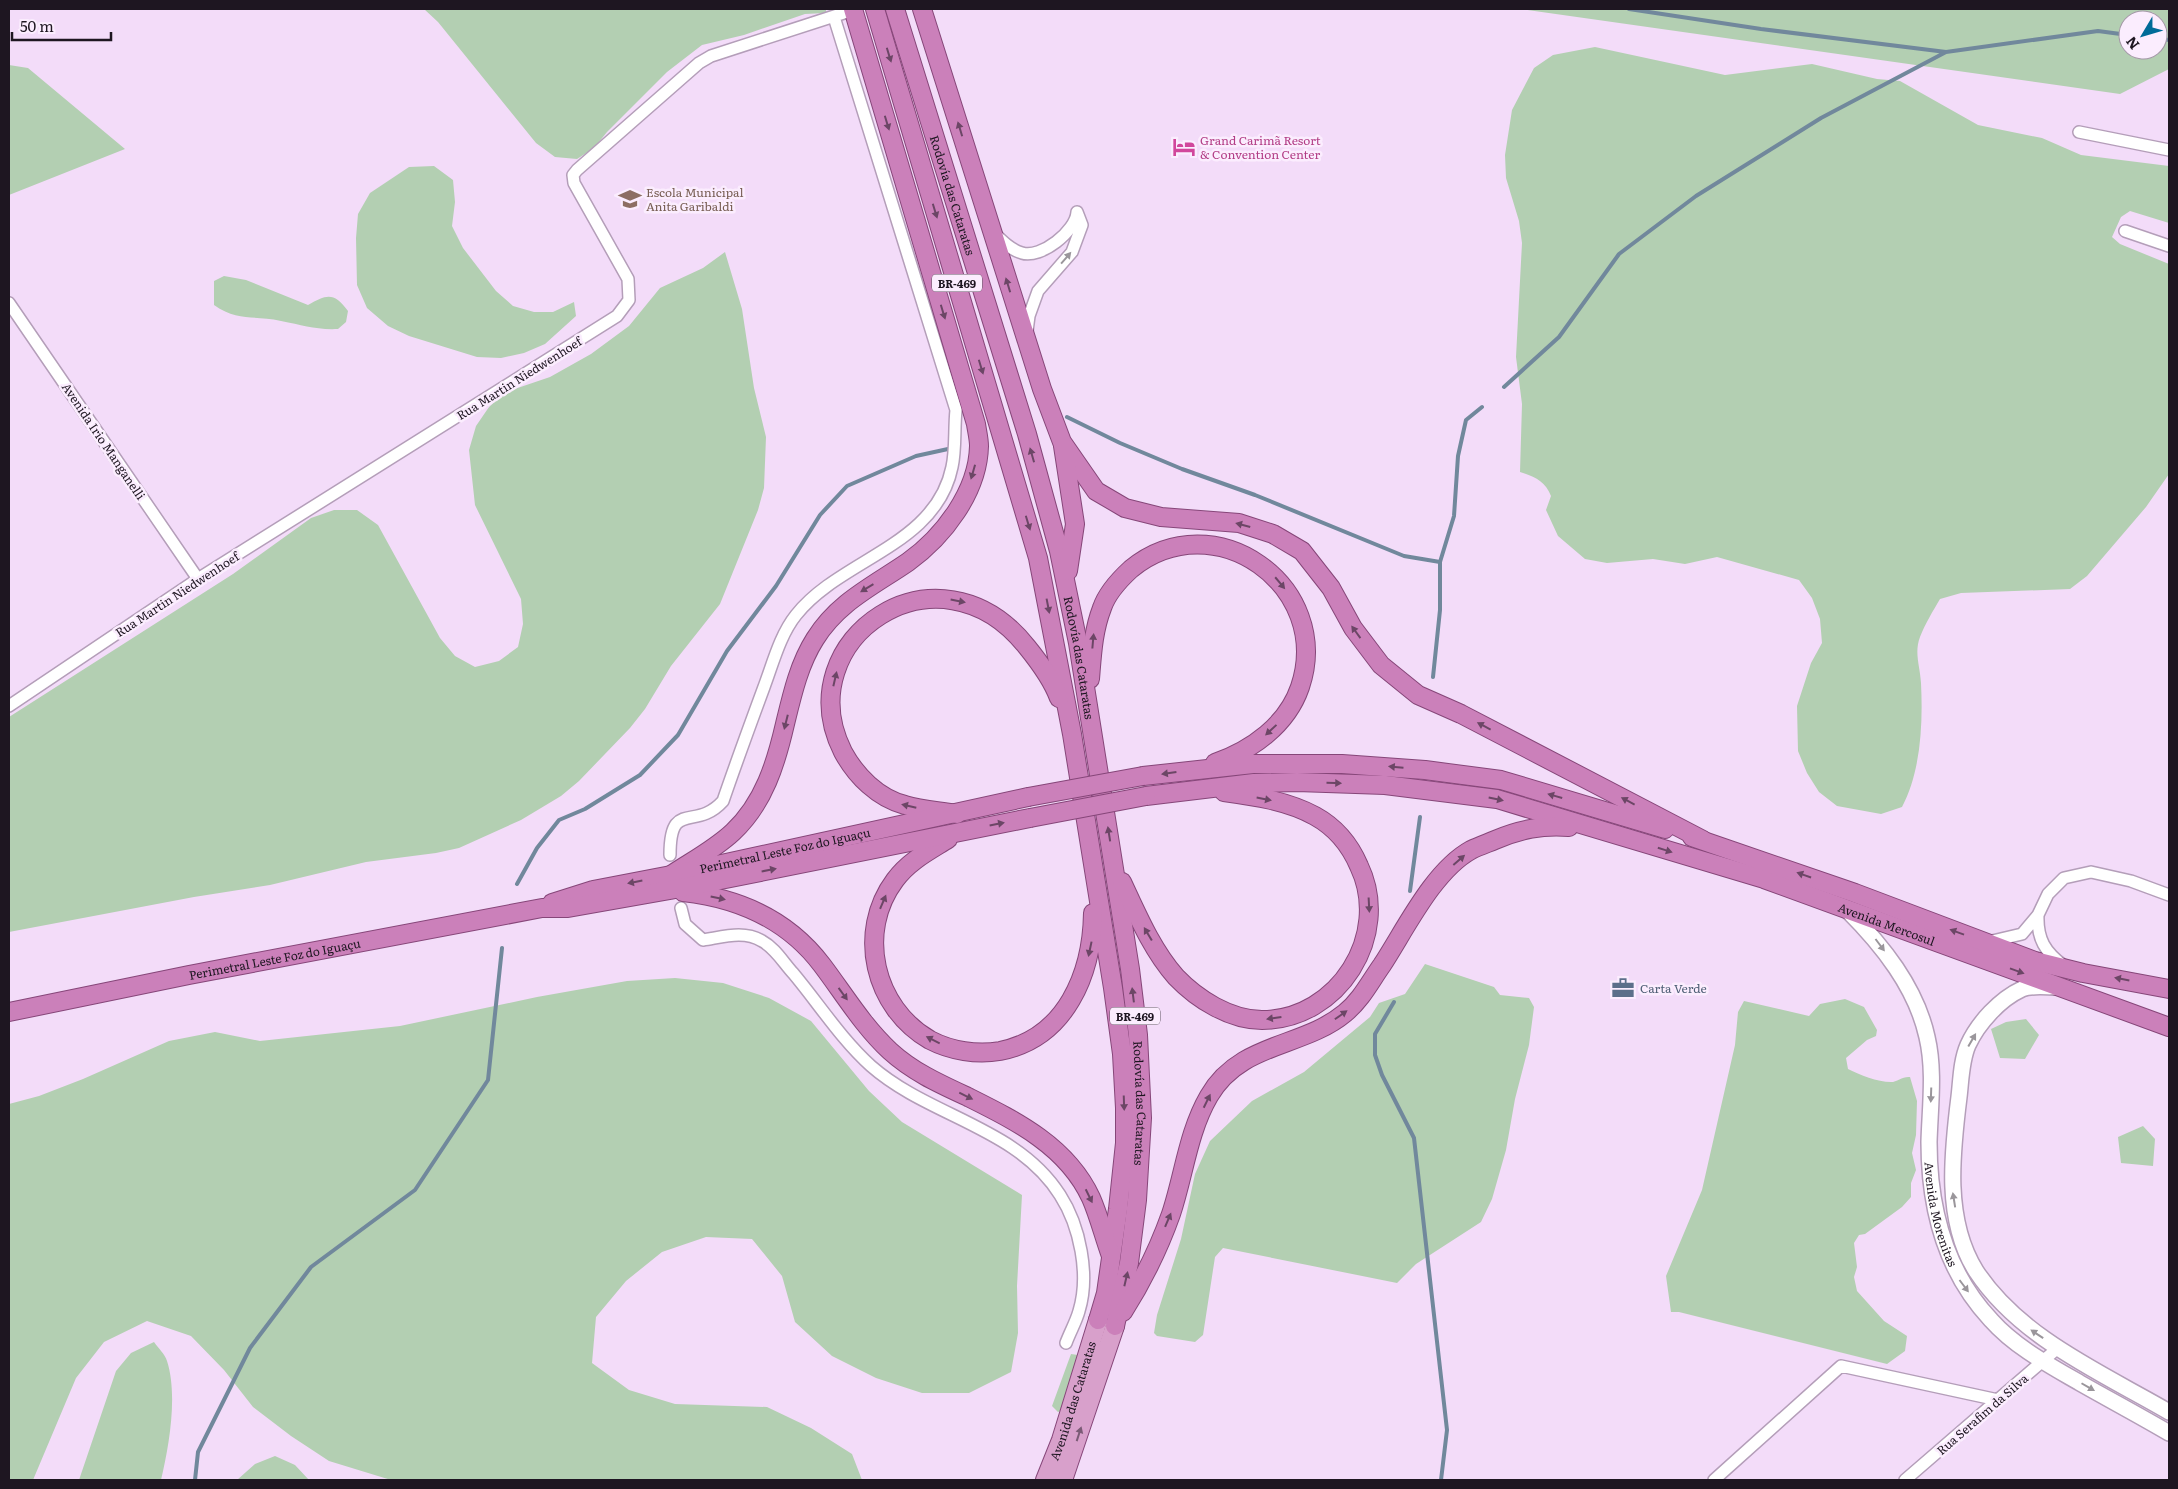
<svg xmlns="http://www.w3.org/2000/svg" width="2178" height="1489" font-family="Literata,serif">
<rect width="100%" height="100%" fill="#f3dcf9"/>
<path fill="#b3cfb2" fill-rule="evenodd" d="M424,9H826V13L805,14L744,35L702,45L667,72L607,132L594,148L577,159L555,157L536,143L438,22Z
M1521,9H2169V69L2120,94ZM2128,20H2158V50H2128Z
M1595,47L1725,75L1812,64L1877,79L1900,81L1978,125L2042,138L2081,155L2169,166V223L2130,211L2121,217L2112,237L2120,244L2169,264V474L2146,507L2087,576L2070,589L1961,593L1940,599C1933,611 1925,624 1920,637C1914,653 1920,666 1921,683C1923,723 1921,771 1902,807L1881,814L1837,806L1819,792L1807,773L1798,751L1797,706L1811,663L1822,643L1820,619L1812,598L1799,580L1717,557L1685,564L1653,559L1607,563L1585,559L1558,536L1546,510L1551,496C1545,481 1535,477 1520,472L1522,404L1516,357L1522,243L1519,221L1506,178L1505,155L1512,110L1534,68L1553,55Z
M9,65L28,68L125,149L9,195Z
M434,166L453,180L455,202L452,226L463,248L496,291L513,306L534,312H553L574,302L576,316L545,344L524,353L501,358L477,357L409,336L388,326L367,308L357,285L356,238L358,214L370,193L409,167Z
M725,252L742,309L754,388L766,437L764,488L758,510L720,604L671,666L645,709L630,728L579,781L561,796L521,820L459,848L436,853L366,862L270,885L194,897L9,932V717L233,574L311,518L334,510H357L378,525L440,638L455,656L475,667L499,661L518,647L523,624L521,599L475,505L469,450L476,426L489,407L506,392L550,377L591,354L629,326L660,288L703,268Z
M224,276L246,280L308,305C327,294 334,292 348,311L346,322L338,329C315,330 303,325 281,321C255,315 238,322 214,305V281Z
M1425,964L1494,987L1500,995L1529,998L1534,1007L1529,1045L1515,1099L1506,1150L1492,1199L1481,1222L1416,1264L1397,1283L1223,1248L1215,1257L1203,1335L1195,1342L1157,1336L1154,1333L1157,1315L1181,1239L1195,1174L1210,1141L1252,1101L1304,1072L1370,1017L1379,1003L1405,994Z
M675,978L723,983L769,998L811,1021L869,1091L902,1122L1022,1195L1017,1286L1018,1333L1011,1372L969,1393H922L876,1378L832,1356L795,1322L782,1276L752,1239L706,1237L662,1252L626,1281L596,1317L592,1363L629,1390L675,1404L767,1407L811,1428L852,1454L862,1480H391L329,1461L291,1436L253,1407L224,1370L191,1336L147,1321L104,1342L76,1378L33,1480H9V1104L39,1096L83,1079L169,1041L215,1032L260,1041L400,1026L537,997L627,981Z
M1845,999L1864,1007L1877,1030L1876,1036L1867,1040L1846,1058L1848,1069C1860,1075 1877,1082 1891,1082C1897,1082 1903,1076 1910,1077L1917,1101L1916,1135L1912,1153L1916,1170L1911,1183V1197L1902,1207L1865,1234L1859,1235L1854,1243L1857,1267L1854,1277L1857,1291L1884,1321L1907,1336L1905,1351L1887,1364L1679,1312H1671L1666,1276L1702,1190L1735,1045L1738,1012L1744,1001L1809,1016L1820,1004Z
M2026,1019L2039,1035L2025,1059L2000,1058L1991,1029L2006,1022Z
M2143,1126L2155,1139L2153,1166L2121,1163L2118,1137Z
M154,1342C158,1348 165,1354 167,1361C178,1395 169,1446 161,1480H79L116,1371L131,1353Z
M1071,1354L1078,1355L1063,1410L1058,1412L1052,1406Z
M275,1456L295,1465L309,1480H237L255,1464Z"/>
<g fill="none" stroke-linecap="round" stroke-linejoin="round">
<path stroke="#71889c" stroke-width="4" d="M1629,9L1761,29L1946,52
M2158,38L2169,40
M1504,387L1559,337L1619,254L1696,196L1821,118L1946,52L2098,31L2128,35
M1067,417L1120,443L1182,469L1255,495L1404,556L1440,562
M1433,677L1440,610V562L1454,516L1458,456L1466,420L1482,407
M517,884L537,848L559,820L585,809L640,775L678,735L727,651L776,586L820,515L847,486L916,456L948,449
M1410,891L1420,817
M1394,1002L1375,1034V1055L1382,1075L1414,1138L1447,1430L1441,1480
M195,1480L198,1452L250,1348L311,1267L415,1190L488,1080L502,948"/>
<defs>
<path id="minor" d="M2079,132L2169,150
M2125,231L2169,246
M994,233C1002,241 1011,250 1022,253C1041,259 1076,231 1077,212
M9,303L198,579
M1027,331L1029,316L1038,291L1072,252L1082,225L1077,212
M9,706L198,579L617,316L629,300L628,279L574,183L573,175L577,170L699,63L711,56L853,10
M670,855C670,798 695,832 723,801C736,763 750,725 764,687C773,663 780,635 796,615C840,559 936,546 952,467C956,449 954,429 956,410L834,17
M681,908L685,924L703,940C723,937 744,930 762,941C775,948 783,962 793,973C819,1004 841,1039 871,1066C929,1117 1017,1127 1060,1195C1080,1226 1090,1275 1079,1311C1076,1322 1070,1332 1066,1343
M2038,915C2037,939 2045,952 2064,966
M1988,942L2022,934L2038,915L2048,894L2064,878L2091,872L2131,881L2169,895
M1714,1480L1841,1366L1998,1400
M1905,1480L2059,1347"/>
<g id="secondary">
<path id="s1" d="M1847,910C1882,945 1916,987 1927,1037C1935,1071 1930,1107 1929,1142C1929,1208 1945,1271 1991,1320C2015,1347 2049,1365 2080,1383C2110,1400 2140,1416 2169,1433"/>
<path d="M2056,987C2046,987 2031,985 2022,989C2000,999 1978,1023 1968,1045C1961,1061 1961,1081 1959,1097C1952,1153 1944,1220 1976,1271C2020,1338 2102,1373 2169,1412"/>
</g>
<g id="primary">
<path id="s2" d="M1045,1480L1061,1440L1098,1320"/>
<path d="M1063,1480L1115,1326"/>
</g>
<g id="trunk">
<path d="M875,9L1038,558L1072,734L1113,988L1122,1054L1125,1108V1143L1118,1209L1106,1293L1098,1320"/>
<path id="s3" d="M895,9L1027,434L1059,551L1078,643L1130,969L1138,1035L1142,1118L1137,1200L1129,1263L1115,1326"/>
<path d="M922,9L1042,389L1062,442L1096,491L1125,508L1161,517L1239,523L1273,534L1302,551L1331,588L1353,628L1381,665L1418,695L1461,714L1703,840"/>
<path d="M1063,446L1075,524L1068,571"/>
<path d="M1090,679C1092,655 1093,631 1102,608C1107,593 1119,580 1131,569C1214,501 1334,586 1300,687C1287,725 1252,750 1215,763"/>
<path d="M1143,776L1253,764H1342L1425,770L1501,780L1665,829"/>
<path id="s4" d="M1146,796L1254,783L1297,782L1385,785L1497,799L1764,879L2169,1027"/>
<path d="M957,814C940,811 921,810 905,805C878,798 856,776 843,752C786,639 939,535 1027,647C1040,663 1052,679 1059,698"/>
<path d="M1692,837L1855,893L2035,961L2083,973L2169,989"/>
<path d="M948,839C929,851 909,861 895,880C856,932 874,1008 930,1040C951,1051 977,1055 1000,1051C1066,1038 1092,974 1093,913"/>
<path d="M671,875C692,861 715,849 733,832C764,803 776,763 785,724C792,695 799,664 815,639C838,602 873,586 908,562C943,537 978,492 979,446C979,439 977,431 976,424L853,9"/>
<path d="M1122,882C1137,914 1152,950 1176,977C1197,999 1230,1020 1262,1020C1338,1020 1392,935 1359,866C1350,845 1335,827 1315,816C1288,801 1254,796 1224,792"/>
<path d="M683,892C738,898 788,920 822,965C844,994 863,1026 890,1051C913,1072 940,1084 968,1097C1016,1121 1067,1146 1091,1198C1099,1216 1104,1237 1111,1256"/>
<path id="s5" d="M552,903L593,890L671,875L1028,797"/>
<path id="s6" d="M9,1012L189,975L542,908H568L670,890L1030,818"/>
<path d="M1123,1312C1142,1282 1159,1248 1171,1214C1184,1175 1188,1132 1209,1096C1240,1042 1303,1048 1345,1013C1361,1000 1370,982 1382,965C1405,930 1433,871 1471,850C1479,846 1488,843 1495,840C1520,829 1542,825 1569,827"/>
</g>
</defs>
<use href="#minor" stroke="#b49eb9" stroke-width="14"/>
<use href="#secondary" stroke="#b49eb9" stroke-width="18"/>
<use href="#primary" stroke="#864679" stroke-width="20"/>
<use href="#trunk" stroke="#864679" stroke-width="20"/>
<use href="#minor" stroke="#fff" stroke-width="11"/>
<use href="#secondary" stroke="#fff" stroke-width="15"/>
<use href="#primary" stroke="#d8a0cb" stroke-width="18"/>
<use href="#trunk" stroke="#cb80ba" stroke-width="18"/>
<defs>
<path id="trunk-bridge" d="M1028,797L1143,776
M1030,818L1146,796"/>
</defs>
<use href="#trunk-bridge" stroke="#864679" stroke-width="20" stroke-linecap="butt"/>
<use href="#trunk-bridge" stroke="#cb80ba" stroke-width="18"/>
</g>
<defs><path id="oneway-solid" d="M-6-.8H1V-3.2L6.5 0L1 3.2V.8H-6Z" transform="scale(1.25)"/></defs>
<g fill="#6c4666">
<use href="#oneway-solid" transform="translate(889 55) rotate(73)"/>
<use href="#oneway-solid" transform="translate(887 123) rotate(73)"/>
<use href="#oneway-solid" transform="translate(960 129) rotate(-107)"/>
<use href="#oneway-solid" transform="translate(935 211) rotate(73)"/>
<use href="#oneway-solid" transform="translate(1008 285) rotate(-107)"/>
<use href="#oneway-solid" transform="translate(943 312) rotate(73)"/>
<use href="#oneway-solid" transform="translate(981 367) rotate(73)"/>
<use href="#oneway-solid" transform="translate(1032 455) rotate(-106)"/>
<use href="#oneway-solid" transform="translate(973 472) rotate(106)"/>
<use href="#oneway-solid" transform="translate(1028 523) rotate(73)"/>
<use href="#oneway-solid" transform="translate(1243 525) rotate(-165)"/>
<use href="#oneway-solid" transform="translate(1280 583) rotate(50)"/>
<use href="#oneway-solid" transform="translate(867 588) rotate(149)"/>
<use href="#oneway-solid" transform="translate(958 601) rotate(11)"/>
<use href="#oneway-solid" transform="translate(1048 606) rotate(79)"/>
<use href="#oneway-solid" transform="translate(1356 632) rotate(-126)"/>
<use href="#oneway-solid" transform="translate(1093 641) rotate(-85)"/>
<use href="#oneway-solid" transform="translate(835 679) rotate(-77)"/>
<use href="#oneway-solid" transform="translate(786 722) rotate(104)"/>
<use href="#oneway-solid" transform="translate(1484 726) rotate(-152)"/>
<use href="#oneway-solid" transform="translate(1271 730) rotate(137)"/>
<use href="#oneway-solid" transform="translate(1396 767) rotate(-175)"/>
<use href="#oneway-solid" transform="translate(1169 773) rotate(172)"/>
<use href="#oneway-solid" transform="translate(1334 783) rotate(1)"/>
<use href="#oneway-solid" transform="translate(1555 796) rotate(-164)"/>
<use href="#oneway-solid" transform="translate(1264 799) rotate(11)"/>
<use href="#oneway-solid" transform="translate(1496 799) rotate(12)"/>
<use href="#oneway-solid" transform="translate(1628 801) rotate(-152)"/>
<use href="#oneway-solid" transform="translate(909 806) rotate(-167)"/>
<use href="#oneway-solid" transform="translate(997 824) rotate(-11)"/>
<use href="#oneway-solid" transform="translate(1109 834) rotate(-99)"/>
<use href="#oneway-solid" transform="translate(1665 850) rotate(17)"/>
<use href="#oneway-solid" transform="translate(1459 860) rotate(-41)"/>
<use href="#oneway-solid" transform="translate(769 870) rotate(-11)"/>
<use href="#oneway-solid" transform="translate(1804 875) rotate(-161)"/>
<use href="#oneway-solid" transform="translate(635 882) rotate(169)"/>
<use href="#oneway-solid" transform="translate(718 898) rotate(12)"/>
<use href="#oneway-solid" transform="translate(883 902) rotate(-67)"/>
<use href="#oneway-solid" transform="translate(1369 905) rotate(87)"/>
<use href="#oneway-solid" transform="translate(1957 932) rotate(-160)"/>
<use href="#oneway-solid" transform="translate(1148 934) rotate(-121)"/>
<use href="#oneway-solid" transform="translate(1090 949) rotate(102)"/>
<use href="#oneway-solid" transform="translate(2017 971) rotate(20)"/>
<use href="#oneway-solid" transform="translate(2122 979) rotate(-169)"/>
<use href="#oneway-solid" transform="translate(843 994) rotate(54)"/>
<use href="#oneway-solid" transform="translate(1133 995) rotate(-97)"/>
<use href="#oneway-solid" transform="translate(1341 1015) rotate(-35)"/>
<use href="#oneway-solid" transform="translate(1274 1018) rotate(172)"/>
<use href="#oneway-solid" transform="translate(933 1040) rotate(-153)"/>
<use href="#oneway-solid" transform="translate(966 1096) rotate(26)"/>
<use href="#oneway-solid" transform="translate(1207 1101) rotate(-64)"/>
<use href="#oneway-solid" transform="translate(1124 1103) rotate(88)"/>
<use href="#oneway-solid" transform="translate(1089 1196) rotate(64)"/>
<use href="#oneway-solid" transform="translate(1168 1220) rotate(-67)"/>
<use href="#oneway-solid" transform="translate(1126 1279) rotate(-77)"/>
</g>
<g fill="#9a969b">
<use href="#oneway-solid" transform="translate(1066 258) rotate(-49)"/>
<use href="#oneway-solid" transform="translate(1880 945) rotate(53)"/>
<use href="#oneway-solid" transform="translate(1972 1040) rotate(-60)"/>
<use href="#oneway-solid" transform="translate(1931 1095) rotate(92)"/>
<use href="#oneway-solid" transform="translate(1954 1200) rotate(-99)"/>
<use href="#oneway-solid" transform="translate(1964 1286) rotate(53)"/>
<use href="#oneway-solid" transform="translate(2037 1334) rotate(-146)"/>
<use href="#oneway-solid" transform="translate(2088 1387) rotate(30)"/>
</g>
<use fill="#7b5b76" href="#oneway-solid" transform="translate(1079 1434) rotate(-72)"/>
<defs>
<symbol id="hotel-bare" viewBox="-9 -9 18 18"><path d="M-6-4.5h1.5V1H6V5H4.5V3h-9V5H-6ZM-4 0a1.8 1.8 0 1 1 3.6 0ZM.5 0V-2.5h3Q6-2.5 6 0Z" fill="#d1479c" stroke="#fbedfe" stroke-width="2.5" paint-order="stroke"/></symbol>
<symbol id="school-bare" viewBox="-9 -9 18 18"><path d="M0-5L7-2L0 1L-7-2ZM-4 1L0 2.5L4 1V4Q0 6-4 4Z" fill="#8d6e63" stroke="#fbedfe" stroke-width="2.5" paint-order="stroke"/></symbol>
<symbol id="office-bare" viewBox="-9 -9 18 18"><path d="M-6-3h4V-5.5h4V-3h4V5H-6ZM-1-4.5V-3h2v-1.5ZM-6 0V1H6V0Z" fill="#5c6f8a" stroke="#fbedfe" stroke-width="2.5" paint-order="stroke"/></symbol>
</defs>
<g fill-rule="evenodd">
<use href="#hotel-bare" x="1168" y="131" width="32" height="32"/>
<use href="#school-bare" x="614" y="183" width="32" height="32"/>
<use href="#office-bare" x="1607" y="972" width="32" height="32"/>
</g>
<g text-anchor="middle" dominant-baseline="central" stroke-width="5" stroke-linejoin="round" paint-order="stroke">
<g fill="#fbedfe" stroke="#605663" stroke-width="1">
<rect x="932" y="274.5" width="50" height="17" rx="4"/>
<rect x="1110" y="1007.5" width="50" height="17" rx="4"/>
</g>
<g font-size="11" font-weight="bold" fill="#1e1621">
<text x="957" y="283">BR-469</text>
<text x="1135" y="1016">BR-469</text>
</g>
<g font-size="12" fill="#b23c85" stroke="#fbedfe" text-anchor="start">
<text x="1200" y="140">Grand Carimã Resort<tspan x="1200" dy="14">&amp; Convention Center</tspan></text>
</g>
<g font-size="12" fill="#785e54" stroke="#fbedfe" text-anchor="start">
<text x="646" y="192">Escola Municipal<tspan x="646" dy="14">Anita Garibaldi</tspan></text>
</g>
<g font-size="12" fill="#1e1621" stroke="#fbedfe">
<text stroke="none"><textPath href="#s3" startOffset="195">Rodovía das Cataratas</textPath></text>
<text transform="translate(519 378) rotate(-32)">Rua Martin Niedwenhoef</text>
<text transform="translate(104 441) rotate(56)">Avenida Irio Manganelli</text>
<text transform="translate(177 594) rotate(-33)">Rua Martin Niedwenhoef</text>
<text stroke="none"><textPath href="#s3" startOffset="675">Rodovía das Cataratas</textPath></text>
<text stroke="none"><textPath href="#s5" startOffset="239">Perimetral Leste Foz do Iguaçu</textPath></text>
<text stroke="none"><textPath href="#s4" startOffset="762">Avenida Mercosul</textPath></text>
<text stroke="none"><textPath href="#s6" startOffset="271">Perimetral Leste Foz do Iguaçu</textPath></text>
<text stroke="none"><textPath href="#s3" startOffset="1125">Rodovía das Cataratas</textPath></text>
<text stroke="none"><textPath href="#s1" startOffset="331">Avenida Morenitas</textPath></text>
<text stroke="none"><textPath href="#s2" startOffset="84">Avenida das Cataratas</textPath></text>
<text transform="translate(1982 1414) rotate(-41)">Rua Serafim da Silva</text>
</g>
<g font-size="12" fill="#4e5e75" stroke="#fbedfe" text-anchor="start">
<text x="1640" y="988">Carta Verde</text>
</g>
</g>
<rect width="2178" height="1489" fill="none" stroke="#1e1621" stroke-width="20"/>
<g transform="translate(2143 35) rotate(232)"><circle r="24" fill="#fbedfe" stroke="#a397a6"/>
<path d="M0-4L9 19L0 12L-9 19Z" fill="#006b98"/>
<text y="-8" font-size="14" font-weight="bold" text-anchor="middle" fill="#1e1621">N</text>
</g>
<path d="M12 32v8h99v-8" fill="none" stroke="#1e1621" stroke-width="2.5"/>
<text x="20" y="32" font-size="15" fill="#1e1621" stroke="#fbedfe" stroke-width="4" paint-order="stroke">50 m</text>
</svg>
